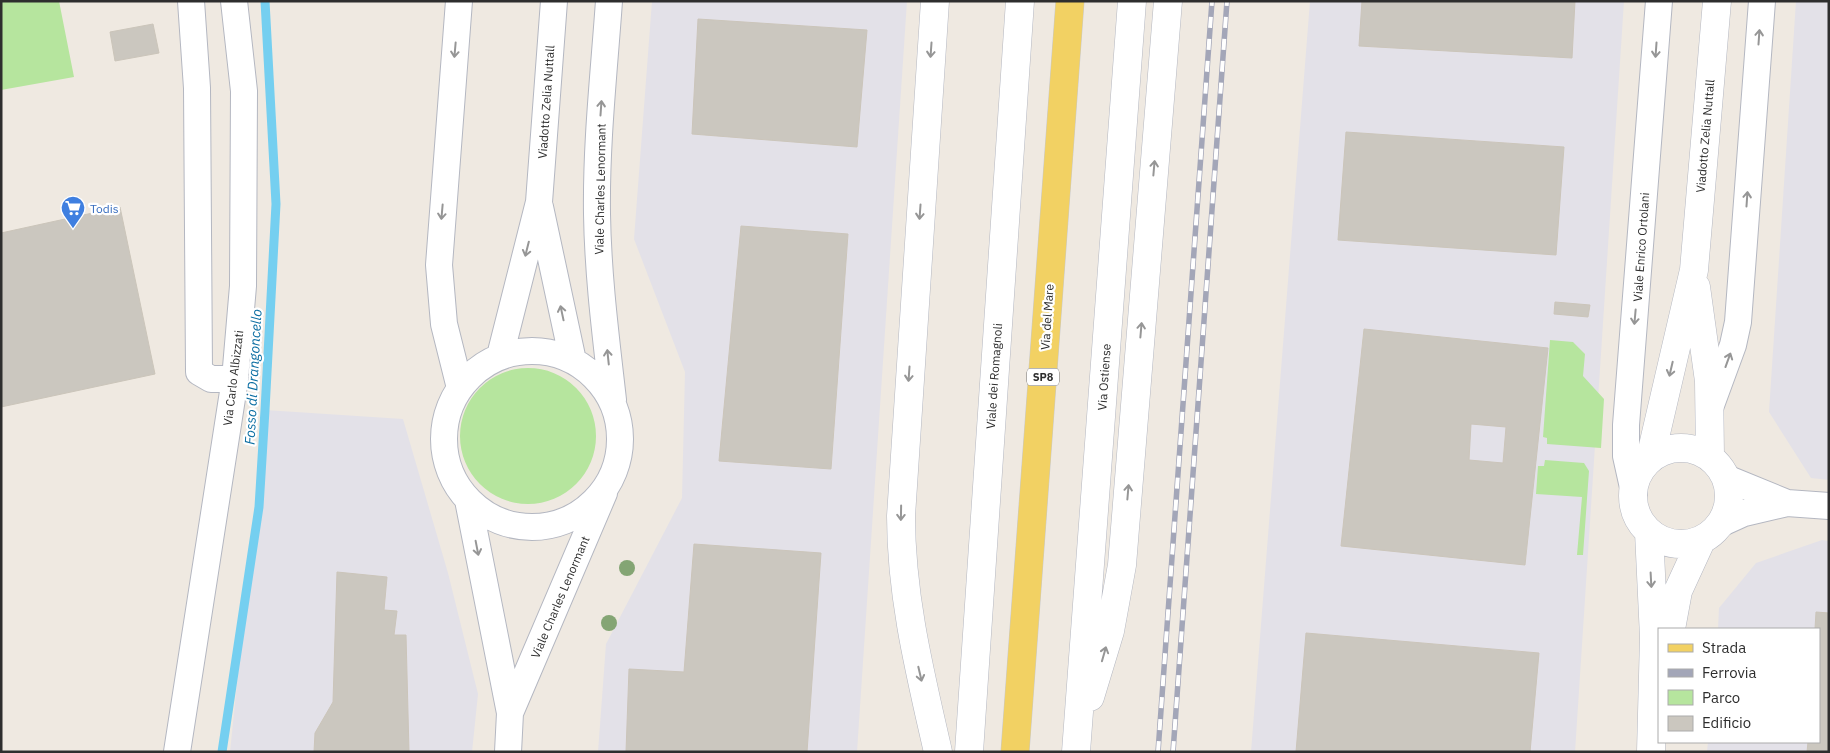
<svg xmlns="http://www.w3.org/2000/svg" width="1830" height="753" font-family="'IBM Plex Sans',sans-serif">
<rect width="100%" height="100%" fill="#efe9e1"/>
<path fill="#e3e1e8" d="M652,1H907L857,752H598L606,644L682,498L685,372L634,239Z
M1310,1H1624L1575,752H1251Z
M1796,1H1829V480L1811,478L1769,412Z
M265,410L403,419L448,573L478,694L472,752H230Z
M1822,540L1829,541V752H1707L1708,742H1819V629H1718L1719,608L1756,563Z"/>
<path fill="#b6e59e" d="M1,1H59L74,77L1,90Z
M1550,340L1573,342L1585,354L1583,376L1604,399L1601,448L1547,444V438L1543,437Z
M460 436a68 68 0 1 1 136 0a68 68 0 1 1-136 0Z
M1545,460L1584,463L1589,471L1583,555H1577L1582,497L1536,494L1538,466H1544Z"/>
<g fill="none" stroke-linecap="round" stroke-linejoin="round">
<path stroke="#75cff0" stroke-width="9" d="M222,752L259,507L265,410L276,204L265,1"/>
</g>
<path fill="#cbc7bf" stroke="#cbc5ba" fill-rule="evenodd" d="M1362,1H1575L1572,58L1359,46Z
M698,19L867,30L857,147L692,134Z
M153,24L159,53L115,61L110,32Z
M1346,132L1564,147L1556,255L1338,240Z
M120,207L155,374L1,407V233Z
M741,226L848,234L831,469L719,461Z
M1555,302L1590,305L1588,317L1554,314Z
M1364,329L1548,348L1525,565L1341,546ZM1471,424L1506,427L1503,463L1469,460Z
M694,544L821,553L807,752H626L629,669L684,672Z
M337,572L387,577L384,610L397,611L394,635H406L409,752H314L315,733L333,702Z
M1816,612L1829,613V752H1807L1808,742H1819V629H1815Z
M1306,633L1539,653L1530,752H1296Z"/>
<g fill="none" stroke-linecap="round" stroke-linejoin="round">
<defs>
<path id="street" d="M191,1L197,88L199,372L211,379H235
M459,1L439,265L444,324L460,388
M609,1C604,72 596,143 597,214C598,277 606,338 613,400
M540,207L573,361
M444 439a88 88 0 1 1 176 0a88 88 0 1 1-176 0Z
M500,356L539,202L554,1
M1711,405L1733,345L1738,322L1762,1
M1726,478L1787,503L1829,506
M1634,492L1626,456V425L1659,1
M468,500L510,713L508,752
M1722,523L1744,513L1787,503
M510,713L604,493
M177,752L235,379L243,286L244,91L234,1"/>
<path id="secondary" d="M935,1L901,516C901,597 920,673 938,752
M1696,287L1709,381L1710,457
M1633 496a48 48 0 1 1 96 0a48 48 0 1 1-96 0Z
M1650,459L1694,270L1717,1
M1649,532L1654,637L1651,752
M1671,629L1678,591L1701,541
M1090,697L1110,631L1122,565L1168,1
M969,752L1020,1
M1076,752L1132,1"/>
<path id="primary" d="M1015,752L1070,1"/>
</defs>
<use href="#street" stroke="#b4b7c1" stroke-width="28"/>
<use href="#secondary" stroke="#b4b7c1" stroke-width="29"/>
<use href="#primary" stroke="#c9c9c9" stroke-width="29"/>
<use href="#street" stroke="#fff" stroke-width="26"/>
<use href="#secondary" stroke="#fff" stroke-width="28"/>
<use href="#primary" stroke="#f2d163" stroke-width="28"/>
<defs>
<path id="rail" d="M1158,752L1212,1
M1173,752L1227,1"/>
</defs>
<use href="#rail" stroke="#a3a6b8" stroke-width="5.5"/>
<use href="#rail" stroke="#fff" stroke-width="4" stroke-dasharray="11" stroke-linecap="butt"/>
</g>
<g fill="#84a574">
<circle cx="627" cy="568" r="8"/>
<circle cx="609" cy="623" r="8"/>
</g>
<defs><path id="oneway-shaft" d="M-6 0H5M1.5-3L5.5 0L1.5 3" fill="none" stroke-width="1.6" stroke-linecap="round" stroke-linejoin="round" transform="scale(1.25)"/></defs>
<g stroke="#969696">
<use href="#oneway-shaft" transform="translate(1759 37) rotate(-86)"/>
<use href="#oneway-shaft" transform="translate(455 50) rotate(95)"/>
<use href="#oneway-shaft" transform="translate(931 50) rotate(94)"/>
<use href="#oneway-shaft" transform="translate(1656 50) rotate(94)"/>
<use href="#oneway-shaft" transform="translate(601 108) rotate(-86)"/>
<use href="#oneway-shaft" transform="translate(1154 168) rotate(-85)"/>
<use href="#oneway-shaft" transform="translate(1747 199) rotate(-86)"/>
<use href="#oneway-shaft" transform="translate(442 212) rotate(95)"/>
<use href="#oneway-shaft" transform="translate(920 212) rotate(94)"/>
<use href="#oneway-shaft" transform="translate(527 249) rotate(104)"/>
<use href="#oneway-shaft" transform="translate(562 313) rotate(-102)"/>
<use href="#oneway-shaft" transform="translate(1635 317) rotate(95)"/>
<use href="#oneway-shaft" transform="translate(1141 330) rotate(-85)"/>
<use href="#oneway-shaft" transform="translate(608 357) rotate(-96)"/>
<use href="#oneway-shaft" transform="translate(1728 360) rotate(-70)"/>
<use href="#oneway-shaft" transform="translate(1671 369) rotate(103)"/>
<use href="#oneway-shaft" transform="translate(909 374) rotate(94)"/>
<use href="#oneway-shaft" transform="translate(1128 492) rotate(-85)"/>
<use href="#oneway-shaft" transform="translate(901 513) rotate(91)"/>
<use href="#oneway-shaft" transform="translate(477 548) rotate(79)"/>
<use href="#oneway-shaft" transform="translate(1651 580) rotate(87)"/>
<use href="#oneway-shaft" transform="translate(1104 654) rotate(-74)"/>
<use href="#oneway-shaft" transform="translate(920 674) rotate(77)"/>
</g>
<defs>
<symbol id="supermarket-pin" viewBox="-11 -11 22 30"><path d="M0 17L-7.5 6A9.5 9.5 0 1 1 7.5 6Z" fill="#3f7fe0" stroke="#fff"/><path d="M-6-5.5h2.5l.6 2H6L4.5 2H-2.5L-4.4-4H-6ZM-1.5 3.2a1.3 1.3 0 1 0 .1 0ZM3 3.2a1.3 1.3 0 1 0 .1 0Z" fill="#fff"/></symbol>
</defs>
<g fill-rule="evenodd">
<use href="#supermarket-pin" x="59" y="194" width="28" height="38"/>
</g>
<g text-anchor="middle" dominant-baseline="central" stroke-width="4.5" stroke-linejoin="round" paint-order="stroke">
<rect fill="#fff" stroke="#6d6d6d" stroke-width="1" x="1027" y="368.5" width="32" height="17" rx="4"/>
<g font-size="11" font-weight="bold" fill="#2e2e2e">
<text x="1043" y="377">SP8</text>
</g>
<g font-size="12" fill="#2e2e2e" stroke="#fff">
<text transform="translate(546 102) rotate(-86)">Viadotto Zelia Nuttall</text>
<text transform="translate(1705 136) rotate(-85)">Viadotto Zelia Nuttall</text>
<text transform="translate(600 189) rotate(-89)">Viale Charles Lenormant</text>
<text transform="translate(1641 247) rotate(-86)">Viale Enrico Ortolani</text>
<text transform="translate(1047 317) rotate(-86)">Via del Mare</text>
<text transform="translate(994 376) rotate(-86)">Viale dei Romagnoli</text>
<text transform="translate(1104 377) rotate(-86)">Via Ostiense</text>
<text transform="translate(233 378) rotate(-83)">Via Carlo Albizzati</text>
<text transform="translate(560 597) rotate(-67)">Viale Charles Lenormant</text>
</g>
<g font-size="12" fill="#366cbe" stroke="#fff" text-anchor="start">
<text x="90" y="208">Todis</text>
</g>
<g font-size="14" font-style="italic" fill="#0d6fa3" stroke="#fff">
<text transform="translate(253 377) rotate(-87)">Fosso di Drangoncello</text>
</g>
</g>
<rect width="1830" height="753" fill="none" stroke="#2e2e2e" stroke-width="5"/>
<rect x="1658" y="628" width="162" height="115" fill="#ffffff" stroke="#ababab"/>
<rect x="1668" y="644" width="25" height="8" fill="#f2d163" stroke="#ababab"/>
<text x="1702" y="653" font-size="15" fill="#2e2e2e">Strada</text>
<rect x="1668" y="669" width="25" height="8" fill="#a3a6b8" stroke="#ababab"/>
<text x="1702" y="678" font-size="15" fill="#2e2e2e">Ferrovia</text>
<rect x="1668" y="690" width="25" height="15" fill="#b6e59e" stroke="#ababab"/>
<text x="1702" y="703" font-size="15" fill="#2e2e2e">Parco</text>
<rect x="1668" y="716" width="25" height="15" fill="#cbc7bf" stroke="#ababab"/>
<text x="1702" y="728" font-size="15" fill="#2e2e2e">Edificio</text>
</svg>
